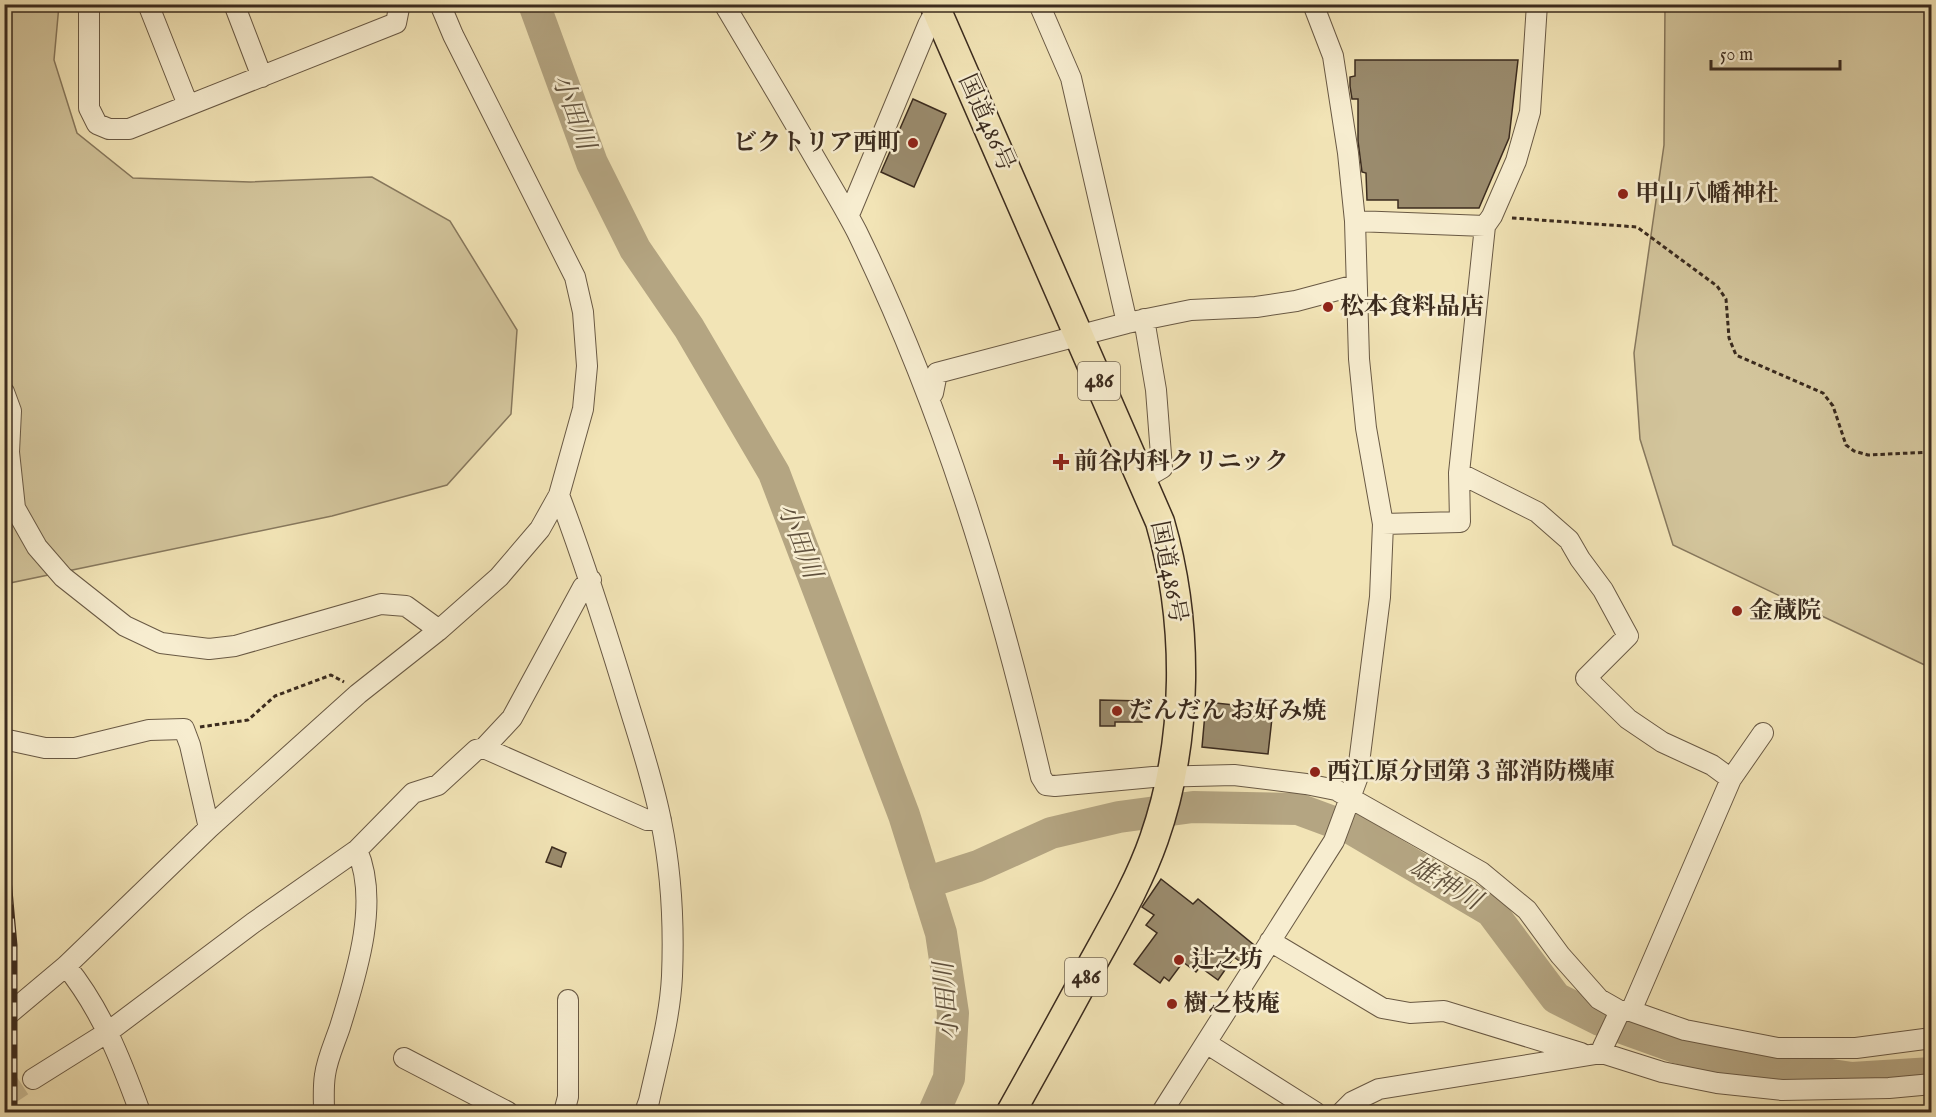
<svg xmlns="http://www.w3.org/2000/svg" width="1936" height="1117" font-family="'IM FELL English','Noto Serif JP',serif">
<rect width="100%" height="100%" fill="#f2e4b6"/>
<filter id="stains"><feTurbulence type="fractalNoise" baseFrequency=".00333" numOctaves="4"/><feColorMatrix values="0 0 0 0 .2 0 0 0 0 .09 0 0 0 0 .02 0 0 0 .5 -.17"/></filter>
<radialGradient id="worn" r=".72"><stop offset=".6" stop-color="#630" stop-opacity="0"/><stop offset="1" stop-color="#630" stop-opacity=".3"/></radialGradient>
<path fill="#d3c59c" stroke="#87785d" stroke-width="1.5" d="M5,5H59L54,60L77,133L133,178L250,182L372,177L450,221L517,330L511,414L447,485L332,516L5,584Z
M1665,5H1931V668L1673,545L1640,439L1634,353L1664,145Z"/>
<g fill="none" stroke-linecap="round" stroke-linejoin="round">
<path stroke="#b4a582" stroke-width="32" d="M534,4L592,163L635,249L689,328L774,473L904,815L941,933L953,1013L949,1078L934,1112
M925,883L978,866L1051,833L1119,817L1193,807L1298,809L1352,829L1491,911L1556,998L1600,1020L1675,1047L1722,1059L1852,1078L1932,1073"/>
</g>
<path fill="#9a8b6d" stroke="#3b2b1e" stroke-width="1.5" d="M1355,60H1518L1509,138L1479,208H1398V200H1367L1366,173L1362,172L1358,141V99H1352L1350,86V77L1355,76Z
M913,99L946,114L914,187L881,172Z
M1100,700L1142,701V722H1115V726H1100Z
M1206,702L1273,709L1268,754L1202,747Z
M552,847L566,853L561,867L546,862Z
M1161,879L1193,904L1198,899L1254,945L1242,963L1234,957L1218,980L1200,967L1196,972L1183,962L1169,981L1164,977L1160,983L1134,964L1157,933L1146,925L1154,915L1142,907Z"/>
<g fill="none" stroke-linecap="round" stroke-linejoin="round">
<path stroke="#cdbf98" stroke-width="20" stroke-dasharray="20 10" stroke-linecap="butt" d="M6,1097L33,1079"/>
<defs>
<path id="minor" d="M89,4V108L97,124L109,129H129L396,23L399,8L397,4
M148,4L188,105
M234,4L262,77
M724,4C754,54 783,103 812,153C827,179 843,205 857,232C942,407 997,588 1041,777L1046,785L1055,786L1153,777L1234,775L1306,784L1336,790L1481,872L1527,910L1560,955L1599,999L1620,1011H1631L1685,1030L1778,1048H1856L1932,1038
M1039,4L1071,78L1127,323
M848,214L851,210L928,25L939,4
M1355,221L1485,226
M4,392L11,411L9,452L15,508L37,547L63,577L125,626L161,643L209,649L235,646L381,604L406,606L439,630
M929,399L933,393L937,373L1127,323L1191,310L1256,307L1296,301L1356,285
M1459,473L1537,512L1569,540L1580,559L1603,590L1628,636L1586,678L1628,719L1662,742L1712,765L1731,779L1631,1011
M1143,479L1162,468L1156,390L1144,319
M559,495C583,558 603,621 623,686C636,730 652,775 661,821C671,870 674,927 672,976C670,1018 658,1060 649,1101L645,1112
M1383,524L1460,522L1459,473L1485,226L1492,216L1516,161L1530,112L1537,4
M8,740L45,748H75L149,730L184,729L190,745L209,828
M484,748L647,820H661
M1731,779L1763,733
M1270,941L1382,1008L1410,1013L1444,1011L1581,1053
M66,966C101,1009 121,1060 140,1112
M4,1018L66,966L209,828L358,694L439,630L499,577L540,529L559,495L583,409L587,366L583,312L575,277L453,35L440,4
M1206,1043L1315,1112
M1602,1053L1603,1047L1620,1011
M404,1058L508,1112
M33,1079L108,1032L253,923L357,850L413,793L438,785L476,750L484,748L512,718L583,587L591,580
M4,1099L6,1097
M324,1112C324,1100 323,1087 325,1075C327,1059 335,1042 340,1027C356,975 380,902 357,850
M564,1112L568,1097V1000
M1162,1112L1334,841L1357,779L1380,597L1383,524L1366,428L1359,359L1355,221L1348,153L1333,56L1313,4
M1342,1112L1352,1102L1379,1089L1602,1053L1662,1072L1717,1083L1782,1090L1889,1088L1932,1084"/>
<path id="highway" d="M934,4L1160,522C1189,622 1189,739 1154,839C1139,882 1116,921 1094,961C1067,1012 1039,1062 1011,1112"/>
</defs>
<use href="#minor" stroke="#695944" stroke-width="22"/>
<use href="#highway" stroke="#3b2b1e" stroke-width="31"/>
<path stroke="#3b2b1e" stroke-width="3" stroke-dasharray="4.5 3" stroke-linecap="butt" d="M1512,218L1637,227L1717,286L1726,299L1729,338L1736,355L1823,393L1833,406L1846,445L1854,451L1868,455L1932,452
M200,727L248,720L275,696L331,675L344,682"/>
<use href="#minor" stroke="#f7edd0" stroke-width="20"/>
<use href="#highway" stroke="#f2e4b6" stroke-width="28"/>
<defs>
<path id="rail" d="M4,835L14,945V1112"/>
</defs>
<use href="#rail" stroke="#3b2b1e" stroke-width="7"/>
<use href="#rail" stroke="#f7edd0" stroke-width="4.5" stroke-dasharray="14" stroke-linecap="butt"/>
</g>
<g fill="#8f2418" stroke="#f7edd0" stroke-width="2">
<circle cx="913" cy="143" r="6"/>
<circle cx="1623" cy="194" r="6"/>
<circle cx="1328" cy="307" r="6"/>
<path d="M1058 453h6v6h6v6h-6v6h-6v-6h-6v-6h6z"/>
<circle cx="1737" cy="611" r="6"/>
<circle cx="1117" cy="711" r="6"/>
<circle cx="1315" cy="772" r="6"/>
<circle cx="1179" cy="960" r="6"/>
<circle cx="1172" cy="1004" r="6"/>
</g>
<g text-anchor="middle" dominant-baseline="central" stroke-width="5" stroke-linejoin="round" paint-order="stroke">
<g fill="#f7edd0" stroke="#736553" stroke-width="1.5">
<rect x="1078" y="362" width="42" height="38" rx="4.5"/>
<rect x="1065" y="958" width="42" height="38" rx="4.5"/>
</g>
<g font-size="22" font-weight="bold" fill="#3b2b1e">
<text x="1099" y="381">486</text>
<text x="1086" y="977">486</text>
</g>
<g font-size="24" fill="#3b2b1e" stroke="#f7edd0">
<text transform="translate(986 123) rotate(66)">国道486号</text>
<text transform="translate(1168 572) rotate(79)">国道486号</text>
</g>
<g font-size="24" font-weight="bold" fill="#3b2b1e" stroke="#f7edd0" text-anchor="start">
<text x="901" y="143" text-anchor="end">ビクトリア西町</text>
<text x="1635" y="194">甲山八幡神社</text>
<text x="1340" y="307">松本食料品店</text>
<text x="1074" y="462">前谷内科クリニック</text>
<text x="1749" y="611">金蔵院</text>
<text x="1129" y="711">だんだん お好み焼</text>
<text x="1327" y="772">西江原分団第３部消防機庫</text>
<text x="1191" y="960">辻之坊</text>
<text x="1184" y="1004">樹之枝庵</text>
</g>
<g font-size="26" font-style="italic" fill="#5f503c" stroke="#f7edd0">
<text transform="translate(573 112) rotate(70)">小田川</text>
<text transform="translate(799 541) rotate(69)">小田川</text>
<text transform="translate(1445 884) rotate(30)">雄神川</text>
<text transform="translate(947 1001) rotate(-94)">小田川</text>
</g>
</g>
<rect width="1936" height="1117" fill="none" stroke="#f2e4b6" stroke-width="24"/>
<rect x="6" y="6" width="1924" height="1105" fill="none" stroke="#3b2b1e" stroke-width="3"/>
<rect x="12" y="12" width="1912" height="1093" fill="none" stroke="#3b2b1e" stroke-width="1.5"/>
<path d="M1711 60v9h129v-9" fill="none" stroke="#3b2b1e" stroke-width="3"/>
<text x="1720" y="60" font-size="18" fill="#3b2b1e" stroke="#f7edd0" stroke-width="4.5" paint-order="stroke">50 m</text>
<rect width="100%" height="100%" filter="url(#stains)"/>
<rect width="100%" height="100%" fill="url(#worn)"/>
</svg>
